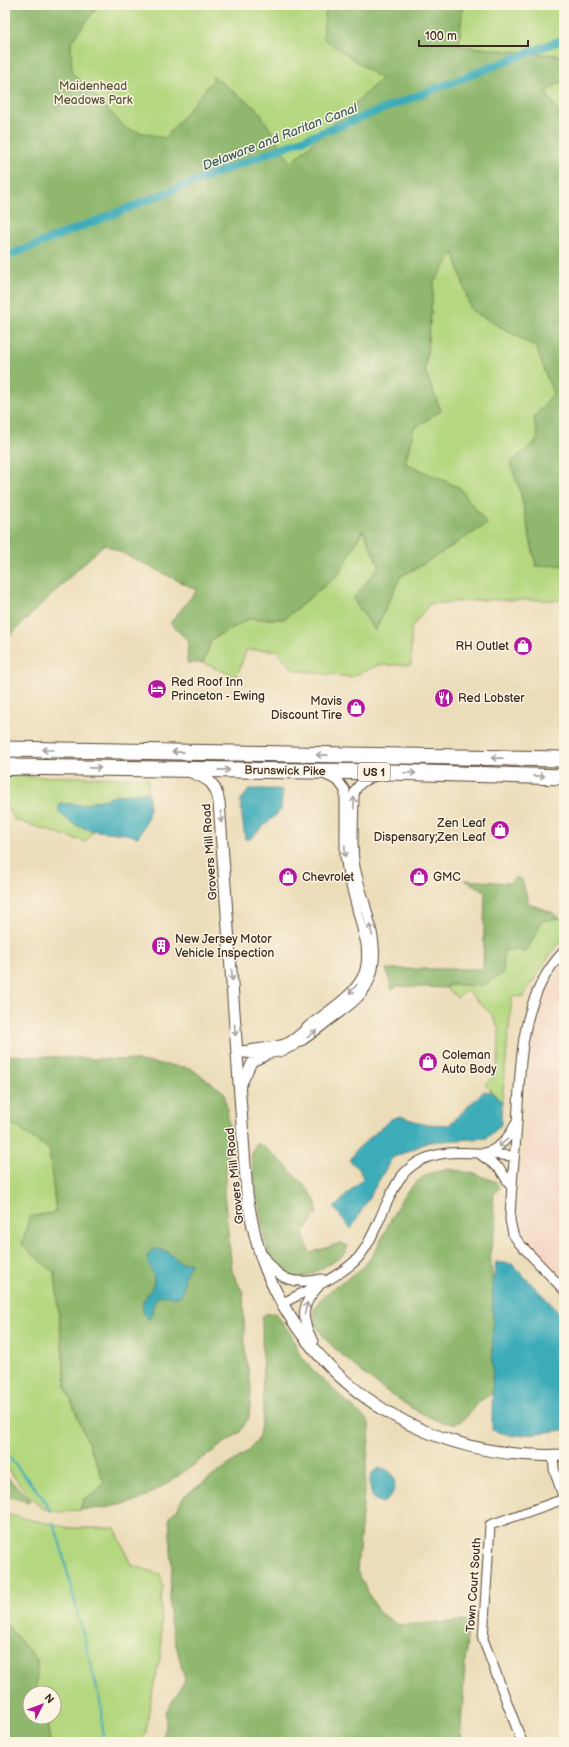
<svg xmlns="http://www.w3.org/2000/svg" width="569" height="1747" font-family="'Balsamiq Sans',sans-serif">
<rect width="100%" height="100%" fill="#fcf5e5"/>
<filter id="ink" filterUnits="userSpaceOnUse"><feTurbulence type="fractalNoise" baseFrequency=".025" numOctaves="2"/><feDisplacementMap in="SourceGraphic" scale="8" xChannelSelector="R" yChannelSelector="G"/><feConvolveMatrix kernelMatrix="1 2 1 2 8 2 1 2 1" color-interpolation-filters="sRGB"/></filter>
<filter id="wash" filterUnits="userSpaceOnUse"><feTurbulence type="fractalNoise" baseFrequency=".012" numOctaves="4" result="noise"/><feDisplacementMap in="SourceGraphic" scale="16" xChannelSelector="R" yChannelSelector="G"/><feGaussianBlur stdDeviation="0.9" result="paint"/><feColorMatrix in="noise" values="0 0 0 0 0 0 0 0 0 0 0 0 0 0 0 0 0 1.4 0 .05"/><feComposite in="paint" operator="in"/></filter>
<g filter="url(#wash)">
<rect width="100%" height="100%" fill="#ecddba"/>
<path fill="#f4d3c0" d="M564,962V1278L523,1236L519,1225V1213L532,1031L538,1008L544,992Z"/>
<path fill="#b4d77f" stroke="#78804e" d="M5,5H564V56L459,46L380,78L382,79L291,163L5,218Z
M564,80V121L546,92Z
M454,252L471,310L536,347L554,394L534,417L538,440L510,464L520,490L536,566L564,565V600H479L429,604L411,628V665H378L351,677L294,670L276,650H246L237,677L203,663L212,639L249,619H284L339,574L363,530L379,566L375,631L401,576L417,568L486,524L460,488L405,463L414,428L441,411L425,371L434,282Z
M5,776L148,778V793L120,795L82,805L60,803L72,823L94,831L85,842L15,820L5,804Z
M564,917V940L554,949L523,997L512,996L502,1102L485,1085L494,1075L498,1062L499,1029L492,1015L466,990L457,998L447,988V985H484L503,973L504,950H527L542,921Z
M5,1119L49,1149L56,1213L23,1245L55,1273L66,1388L104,1482L98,1491L83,1500L80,1510L59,1512L44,1509L30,1497L5,1466V1349L9,1343L5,1339Z
M9,1515L70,1528H115L131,1565L160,1574L163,1586L161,1599V1653L150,1704L146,1732L138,1742H50L47,1723L45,1717H54V1693H36L37,1660L5,1623V1535Z"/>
<path fill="#8fb86e" stroke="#657146" d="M5,5H99L71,42L72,73L127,129L165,138L213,80V76L258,110L291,163L381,79L323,38L326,5H463L459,46L564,56V80L546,92L564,121V565L536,566L520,490L510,463L538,440L534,417L553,394L536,347L471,310L454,253L434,282L425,371L441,411L414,428L405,463L460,488L487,524L417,568L401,576L375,631L353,599L379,566L363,530L339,574L284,619H249L212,639L203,663H187L188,641L170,623L197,590L104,544L5,640Z
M515,877L522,880L529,904L551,912L560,918L542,921L527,950H504L503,973L484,985H447V988L398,986L392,989L386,969H483L485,891L464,880L509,883Z
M5,1055L130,1060L190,1068L224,1092L230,1130L224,1192L232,1271L243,1293L245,1348L251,1390L249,1417L240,1432L171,1481L138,1501L104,1508L80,1510L83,1500L98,1491L104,1482L66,1388L55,1273L22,1245L29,1217L56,1212L49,1149L5,1119Z
M256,1143C272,1149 305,1184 314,1198C316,1202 317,1209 317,1213L303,1233L310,1253L341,1243L348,1246L344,1254L338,1259L306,1277L291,1278L278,1268L270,1257L264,1236L251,1157Z
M449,1169L476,1174L496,1182L499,1188L494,1194L493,1209L497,1224L493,1237L490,1254L493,1283V1393C487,1397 480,1400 476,1405C469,1412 466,1421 456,1423C426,1429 342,1359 322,1335C318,1329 314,1320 314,1313C312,1297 355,1276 365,1265C390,1237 393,1189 431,1173C437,1171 443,1171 449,1169Z
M275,1313L292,1336L298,1352L316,1374L368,1421L370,1428L357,1571L378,1612L398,1625L468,1621L460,1742H161L166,1727V1712L185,1680L170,1621V1594L172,1566L169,1517L178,1508L183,1497L244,1454L253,1446L258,1439L263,1415L262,1317L265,1314Z
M5,1475L30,1499L29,1502L5,1496Z
M5,1623L37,1660L36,1693H30V1717H45L47,1723L50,1742H5Z"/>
<path fill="#3cacb9" stroke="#3c6b6c" d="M250,789H279L283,791L281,810L250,839H245L240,801Z
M148,793C152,811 147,822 138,837C117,830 92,835 72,823C67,820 62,815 58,811L60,803L82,805L120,795Z
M484,1091L491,1092L502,1102L501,1125L487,1138L429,1142L392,1158L351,1229L334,1208L363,1178L359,1169L350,1161L355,1151L391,1119L400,1116L423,1124L449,1125Z
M157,1249L166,1251L181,1263L190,1262L191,1264C189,1268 187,1271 185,1275C183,1282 186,1296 177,1297C170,1298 163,1293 158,1297C151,1304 154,1314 148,1320C132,1301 155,1293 154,1279C153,1269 146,1266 148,1255L152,1250Z
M496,1262L512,1264L564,1317V1430L513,1436L492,1430L493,1283Z
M380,1468C400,1470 399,1495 382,1503L374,1499C368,1490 367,1471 380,1468Z"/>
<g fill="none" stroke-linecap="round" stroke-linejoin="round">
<path stroke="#3cacb9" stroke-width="2" d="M5,28L8,19V5
M5,1452L43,1498L50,1511
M53,1522L59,1539L102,1709L103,1742"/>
<path stroke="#3cacb9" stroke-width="8" d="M5,257L181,187L564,39"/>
</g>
</g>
<g filter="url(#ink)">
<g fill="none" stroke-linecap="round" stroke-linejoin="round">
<defs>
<path id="minor" d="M564,951C519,998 521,1062 517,1123C515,1155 511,1188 510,1220L513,1234L519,1243L564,1290
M242,1051C256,1048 275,1048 287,1043C296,1039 304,1030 311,1024C329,1010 352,997 362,977C368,967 367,954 366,944L348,874L345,856V790L338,781L324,774
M237,1052C279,1058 289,1051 322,1026C335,1015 352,1006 362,993C390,957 363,906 355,867C351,847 354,816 354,795C356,783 368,778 379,775
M240,1088L252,1062L265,1056
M485,1153C500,1148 508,1139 515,1125
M481,1155L500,1169L512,1188
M264,1256C279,1281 294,1285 322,1279
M283,1303C305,1291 342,1276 358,1258C370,1244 377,1224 385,1207C390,1197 394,1186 401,1177C427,1142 477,1154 514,1156
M313,1341C301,1319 300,1305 319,1286
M553,1455L554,1469L564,1499
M522,1742L483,1639L490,1525L564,1499"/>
<path id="tertiary" d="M191,772C209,779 215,782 219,802L247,1194C251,1220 256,1245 266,1270C316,1391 434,1462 564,1455"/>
<path id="trunk" d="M5,749L564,759
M5,767L389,772L564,777"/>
<path id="motorway" d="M5,767H14"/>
</defs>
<use href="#minor" stroke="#564535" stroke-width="11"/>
<use href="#tertiary" stroke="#564535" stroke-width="13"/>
<use href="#trunk" stroke="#564535" stroke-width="17"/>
<use href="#motorway" stroke="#564535" stroke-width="18"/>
<use href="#minor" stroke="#fff" stroke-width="9"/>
<use href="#tertiary" stroke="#fff" stroke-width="11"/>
<use href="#trunk" stroke="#fff" stroke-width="15"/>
<use href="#motorway" stroke="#fff" stroke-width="16"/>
</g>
<defs><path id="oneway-shaft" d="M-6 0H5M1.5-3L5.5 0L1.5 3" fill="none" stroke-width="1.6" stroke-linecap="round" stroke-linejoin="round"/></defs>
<g stroke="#a79f9a">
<use href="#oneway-shaft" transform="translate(48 750) rotate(-180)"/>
<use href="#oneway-shaft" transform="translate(178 752) rotate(-179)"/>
<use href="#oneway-shaft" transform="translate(322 755) rotate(-179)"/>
<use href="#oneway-shaft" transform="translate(497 758) rotate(-179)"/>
<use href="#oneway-shaft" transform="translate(95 768) rotate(1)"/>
<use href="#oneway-shaft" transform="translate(224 770) rotate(1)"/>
<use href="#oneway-shaft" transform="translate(410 773) rotate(2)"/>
<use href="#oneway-shaft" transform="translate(539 776) rotate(1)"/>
<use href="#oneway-shaft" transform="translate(354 803) rotate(-90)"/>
<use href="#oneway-shaft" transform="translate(221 817) rotate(86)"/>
<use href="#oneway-shaft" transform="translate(345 851) rotate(88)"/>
<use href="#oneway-shaft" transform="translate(371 930) rotate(-103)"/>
<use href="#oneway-shaft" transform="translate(232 975) rotate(86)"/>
<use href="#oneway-shaft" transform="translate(353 989) rotate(130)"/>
<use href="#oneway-shaft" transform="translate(235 1030) rotate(86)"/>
<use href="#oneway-shaft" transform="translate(312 1034) rotate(-38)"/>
<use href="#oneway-shaft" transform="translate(503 1143) rotate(140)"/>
<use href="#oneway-shaft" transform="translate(306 1308) rotate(-75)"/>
</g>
</g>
<defs>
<symbol id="shop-disc" viewBox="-11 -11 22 22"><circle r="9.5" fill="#b5179e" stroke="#fcf5e5"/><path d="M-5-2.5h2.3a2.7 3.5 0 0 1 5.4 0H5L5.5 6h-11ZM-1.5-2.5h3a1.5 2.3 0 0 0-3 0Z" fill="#fff"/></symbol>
<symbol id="hotel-disc" viewBox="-11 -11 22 22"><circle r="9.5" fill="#b5179e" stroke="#fcf5e5"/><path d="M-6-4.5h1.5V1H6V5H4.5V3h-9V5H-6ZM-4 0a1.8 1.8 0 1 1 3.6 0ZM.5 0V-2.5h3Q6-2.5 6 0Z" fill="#fff"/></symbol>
<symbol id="restaurant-disc" viewBox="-11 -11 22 22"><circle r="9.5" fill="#b5179e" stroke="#fcf5e5"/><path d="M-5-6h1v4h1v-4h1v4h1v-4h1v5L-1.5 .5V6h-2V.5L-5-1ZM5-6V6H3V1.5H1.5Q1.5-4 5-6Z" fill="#fff"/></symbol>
<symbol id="building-disc" viewBox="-11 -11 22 22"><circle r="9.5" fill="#b5179e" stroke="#fcf5e5"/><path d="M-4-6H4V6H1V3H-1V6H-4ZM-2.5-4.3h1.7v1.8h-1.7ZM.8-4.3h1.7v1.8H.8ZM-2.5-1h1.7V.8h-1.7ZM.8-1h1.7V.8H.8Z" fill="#fff"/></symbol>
</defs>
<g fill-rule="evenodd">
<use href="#shop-disc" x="512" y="635" width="22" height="22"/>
<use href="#hotel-disc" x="146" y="678" width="22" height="22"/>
<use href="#restaurant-disc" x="433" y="687" width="22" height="22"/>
<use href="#shop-disc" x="345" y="697" width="22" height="22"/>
<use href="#shop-disc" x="489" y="819" width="22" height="22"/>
<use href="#shop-disc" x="277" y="866" width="22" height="22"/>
<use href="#shop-disc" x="408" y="866" width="22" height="22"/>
<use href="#building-disc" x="150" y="935" width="22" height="22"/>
<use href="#shop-disc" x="417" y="1051" width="22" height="22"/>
</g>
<g text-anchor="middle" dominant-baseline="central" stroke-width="3" stroke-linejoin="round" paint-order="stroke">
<rect fill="#fcf5e5" stroke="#75675a" stroke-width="1" x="358" y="763" width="32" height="18" rx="3"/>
<g font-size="11" font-weight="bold" fill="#3b2a1e">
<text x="374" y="772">US 1</text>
</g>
<g font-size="12" fill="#595536" stroke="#fcf5e5">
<text x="93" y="86">Maidenhead<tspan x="93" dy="14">Meadows Park</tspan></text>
</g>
<g font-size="12" fill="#3b2a1e" stroke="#fcf5e5" text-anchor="start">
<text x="509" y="646" text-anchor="end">RH Outlet</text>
<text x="171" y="682">Red Roof Inn<tspan x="171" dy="14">Princeton - Ewing</tspan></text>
<text x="458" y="698">Red Lobster</text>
<text x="342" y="701" text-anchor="end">Mavis<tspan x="342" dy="14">Discount Tire</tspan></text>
<text x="486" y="823" text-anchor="end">Zen Leaf<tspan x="486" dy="14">Dispensary;Zen Leaf</tspan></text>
<text x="302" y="877">Chevrolet</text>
<text x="433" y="877">GMC</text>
<text x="175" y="939">New Jersey Motor<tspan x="175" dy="14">Vehicle Inspection</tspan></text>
<text x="442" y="1055">Coleman<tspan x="442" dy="14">Auto Body</tspan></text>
</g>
<g font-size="12" fill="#3b2a1e" stroke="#fcf5e5">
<text transform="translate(285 771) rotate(1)">Brunswick Pike</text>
<text transform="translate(210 852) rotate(-94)">Grovers Mill Road</text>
<text transform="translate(235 1176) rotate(-96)">Grovers Mill Road</text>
<text transform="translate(474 1585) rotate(-86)">Town Court South</text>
</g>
<g font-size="13" font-style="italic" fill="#3b5e5c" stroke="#fcf5e5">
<text transform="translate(280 137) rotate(-21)">Delaware and Raritan Canal</text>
</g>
</g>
<rect width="569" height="1747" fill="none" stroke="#fcf5e5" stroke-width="20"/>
<g transform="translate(42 1705) rotate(48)"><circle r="19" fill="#fcf5e5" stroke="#afa495"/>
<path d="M0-3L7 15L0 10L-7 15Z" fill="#b5179e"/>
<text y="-6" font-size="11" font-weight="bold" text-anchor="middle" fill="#3b2a1e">N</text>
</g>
<path d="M419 40v6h109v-6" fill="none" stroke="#3b2a1e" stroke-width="2"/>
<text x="425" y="40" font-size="12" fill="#3b2a1e" stroke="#fcf5e5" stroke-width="3" paint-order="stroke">100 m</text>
</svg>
